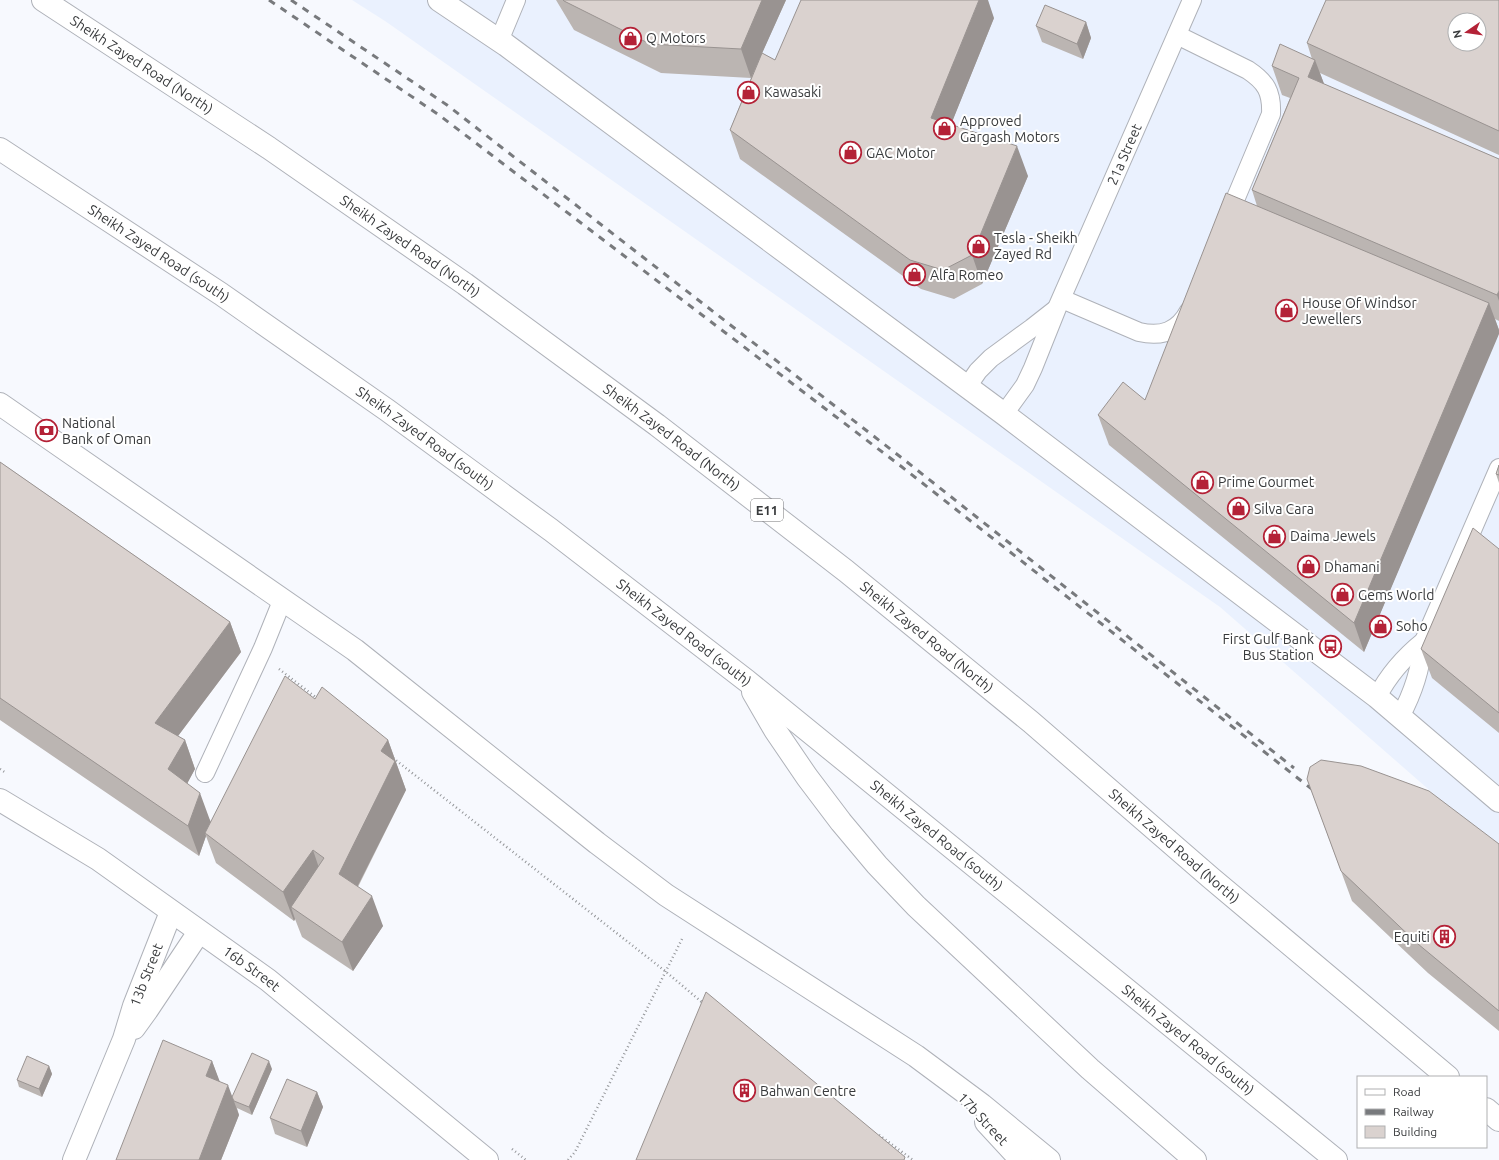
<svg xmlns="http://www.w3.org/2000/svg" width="1499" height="1160" font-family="Ubuntu,sans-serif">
<rect width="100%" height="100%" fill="#f7f9fe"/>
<path fill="#eaf1fe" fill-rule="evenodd" d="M352,0H1499V851L1220,607L385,21ZM1455,20H1479V44H1455Z"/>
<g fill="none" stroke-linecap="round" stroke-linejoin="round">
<defs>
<g id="service">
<path d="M1177,35L1248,70C1266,82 1272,92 1271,114L1227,219"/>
<path d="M499,41L516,0"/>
<path d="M1062,299L1139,332C1161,337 1178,332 1189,311"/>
<path d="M967,387L978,371L991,358L1032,328L1055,310"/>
<path id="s1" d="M1004,414L1025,385L1033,368L1057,308L1192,0"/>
<path d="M1377,697C1389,674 1404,657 1424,641"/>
<path d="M1400,717C1414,691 1420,670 1424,641L1499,468"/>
<path d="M205,773L263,648L282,601"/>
</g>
<g id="minor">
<path d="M0,404L355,650L597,843L666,895L916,1056L982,1105L1049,1160"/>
<path id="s2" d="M0,800L98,859L268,980L487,1160"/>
<path d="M134,1028L147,1010L199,932"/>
<path d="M986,1122L1021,1160"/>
<path id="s3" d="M74,1160L124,1039L134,1006L171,912"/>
</g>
<path id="tertiary" d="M439,0L506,45L1004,414L1377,697L1499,801"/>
<g id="motorway">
<path id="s4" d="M43,0L269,148L465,284L657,425L846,571L1031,722L1211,878L1448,1077"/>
<path id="s5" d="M0,149L221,294L387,410L551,530L747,681L1336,1160"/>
<path d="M753,692L775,730L807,777L841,822L877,865L916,906L1090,1069L1195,1160"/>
<path d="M1486,1109L1499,1120"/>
</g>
</defs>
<use href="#service" stroke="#afb2b9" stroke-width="20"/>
<use href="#minor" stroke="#afb2b9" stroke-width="24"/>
<use href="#tertiary" stroke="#afb2b9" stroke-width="24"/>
<use href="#motorway" stroke="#afb2b9" stroke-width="24"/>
<path stroke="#949699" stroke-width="2.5" stroke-dasharray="1 3" stroke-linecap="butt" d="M279,669L318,699
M393,758L665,971L704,1004
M0,769L6,773
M879,1135L913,1160
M512,1149L526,1160
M568,1160L575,1152L683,937"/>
<use href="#service" stroke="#fff" stroke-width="18"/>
<use href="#minor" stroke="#fff" stroke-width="22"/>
<use href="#tertiary" stroke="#fff" stroke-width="22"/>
<use href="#motorway" stroke="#fff" stroke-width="22"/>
<path stroke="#787a7d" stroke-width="3" stroke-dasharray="7 7" stroke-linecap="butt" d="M269,0L439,115L902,467L1318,794
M291,0L447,105L907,462L1294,768"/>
</g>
<path fill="#bbb5b2" d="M556,0H786L762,53L775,60L994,18L951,124L1028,176L982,284L954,299L921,289L740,159L730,130L751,78L661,73L574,30Z
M1499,0V155L1320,73L1324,84L1499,159V321L1495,319L1499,330L1364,652L1109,445L1098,415L1145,400L1257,206L1252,190L1290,98L1282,95L1272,66L1312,59L1307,43Z
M1086,22L1091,38L1083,59L1042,42L1036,26Z
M0,462L230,622L241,652L178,736L185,740L195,769L187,783L211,822L315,699L388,740L406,790L358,887L383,926L353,971L302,937L295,919L294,921L216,863L206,836L199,856L0,720Z
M1499,465V483L1496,474Z
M1499,549V733L1432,678L1421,649Z
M1307,779L1499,844V1031L1428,973L1352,901Z
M212,1061L219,1081L232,1097L272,1069L252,1115L237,1108L239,1115L221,1160H116Z
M49,1066L52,1074L42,1097L19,1087L17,1080Z
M317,1092L323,1107L307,1147L275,1134L270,1118Z"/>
<path fill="#999391" d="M762,0H786L751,78L741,49Z
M979,0H988L994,18L942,147L931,118Z
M1086,22L1091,38L1083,59L1077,44Z
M1315,60L1326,89L1308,77Z
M1017,146L1028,176L982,284L972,255Z
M1499,291V301L1497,295Z
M1489,303L1499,330V334L1364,652L1354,623Z
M230,622L241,652L166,752L155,723Z
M185,740L195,769L179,799L168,769Z
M388,740L406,790L349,903L339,874L381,751Z
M200,793L211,823L205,833L206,836L199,856L188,826Z
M313,850L323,880L291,907L295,919L294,921L283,892Z
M372,896L383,926L353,971L342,942Z
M212,1061L223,1090L206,1076Z
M269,1061L272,1069L252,1115L249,1107Z
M49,1066L52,1074L42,1097L39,1089Z
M228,1085L239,1115L221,1160H199Z
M317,1092L323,1107L307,1147L301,1131Z"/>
<path fill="#dad2cf" stroke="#999391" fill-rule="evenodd" d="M563,0H762L741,49L650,44L564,1Z
M801,0H979L931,118L1017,146L972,255L943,270L910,260L730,130L762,53L775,60Z
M1326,0H1499V131L1307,43ZM1455,20H1479V44H1455Z
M1045,5L1086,22L1077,44L1036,26Z
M1280,44L1315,60L1308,77L1499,159V291L1497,295L1252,190L1299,78L1272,66Z
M1226,193L1489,303L1354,623L1098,415L1123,382L1145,400Z
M0,462L230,622L155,723L185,740L168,769L200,793L188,826L0,698Z
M1499,465V475L1496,474Z
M1473,528L1499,549V713L1421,649Z
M285,676L315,699L322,687L388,740L381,751L395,761L339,874L372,896L342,942L291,907L324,858L313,850L283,892L205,833Z
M1321,760L1361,766L1429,791L1499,844V1011L1418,944L1341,871L1307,779L1310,767Z
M706,992L905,1157L904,1160H636Z
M163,1040L212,1061L206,1076L228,1085L199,1160H116Z
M252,1053L269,1061L249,1107L234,1101L232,1097Z
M27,1056L49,1066L39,1089L17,1080Z
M287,1079L317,1092L301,1131L270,1118Z"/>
<defs>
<symbol id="shop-ring" viewBox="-11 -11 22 22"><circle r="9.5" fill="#fff" stroke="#b42237" stroke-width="1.5"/><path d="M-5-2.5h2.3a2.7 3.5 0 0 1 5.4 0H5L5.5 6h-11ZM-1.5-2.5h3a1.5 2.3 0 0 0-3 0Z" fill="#b42237"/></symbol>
<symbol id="bank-ring" viewBox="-11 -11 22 22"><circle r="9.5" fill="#fff" stroke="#b42237" stroke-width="1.5"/><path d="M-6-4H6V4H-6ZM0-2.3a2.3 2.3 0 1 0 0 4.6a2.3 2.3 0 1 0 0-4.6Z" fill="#b42237"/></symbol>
<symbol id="bus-ring" viewBox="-11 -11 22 22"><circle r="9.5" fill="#fff" stroke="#b42237" stroke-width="1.5"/><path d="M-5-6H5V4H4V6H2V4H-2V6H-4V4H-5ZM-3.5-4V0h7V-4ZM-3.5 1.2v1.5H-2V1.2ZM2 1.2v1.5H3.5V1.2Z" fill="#b42237"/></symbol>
<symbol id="building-ring" viewBox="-11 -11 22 22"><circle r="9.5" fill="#fff" stroke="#b42237" stroke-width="1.5"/><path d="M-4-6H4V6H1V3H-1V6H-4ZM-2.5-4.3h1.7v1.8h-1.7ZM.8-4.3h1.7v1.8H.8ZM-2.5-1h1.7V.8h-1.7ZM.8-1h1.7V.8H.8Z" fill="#b42237"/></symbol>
</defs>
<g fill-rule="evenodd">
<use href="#shop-ring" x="618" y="26" width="25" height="25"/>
<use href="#shop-ring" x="736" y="80" width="25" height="25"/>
<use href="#shop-ring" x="932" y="116" width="25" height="25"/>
<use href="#shop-ring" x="838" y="140" width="25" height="25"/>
<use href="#shop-ring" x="966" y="234" width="25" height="25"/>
<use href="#shop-ring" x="902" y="262" width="25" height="25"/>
<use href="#shop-ring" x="1274" y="298" width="25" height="25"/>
<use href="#bank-ring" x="34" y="418" width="25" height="25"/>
<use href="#shop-ring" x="1190" y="470" width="25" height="25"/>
<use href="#shop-ring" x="1226" y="496" width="25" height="25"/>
<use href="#shop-ring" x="1262" y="524" width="25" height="25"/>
<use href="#shop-ring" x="1296" y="554" width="25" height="25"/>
<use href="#shop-ring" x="1330" y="582" width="25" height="25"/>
<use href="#shop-ring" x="1368" y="614" width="25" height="25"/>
<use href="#bus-ring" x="1318" y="634" width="25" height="25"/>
<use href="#building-ring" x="1432" y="924" width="25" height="25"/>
<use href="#building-ring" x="732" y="1078" width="25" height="25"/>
</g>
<g text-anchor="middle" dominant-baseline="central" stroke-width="4" stroke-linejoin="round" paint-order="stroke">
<rect fill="#fff" stroke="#747576" stroke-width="1" x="751" y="499" width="32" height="22" rx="3"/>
<g font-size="13" font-weight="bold" fill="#383a3c">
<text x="767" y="510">E11</text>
</g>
<g font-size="14" fill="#383a3c" stroke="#fff" text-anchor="start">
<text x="646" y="38">Q Motors</text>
<text x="764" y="92">Kawasaki</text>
<text x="960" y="121">Approved<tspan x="960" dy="16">Gargash Motors</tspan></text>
<text x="866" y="153">GAC Motor</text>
<text x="994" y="238">Tesla - Sheikh<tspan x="994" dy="16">Zayed Rd</tspan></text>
<text x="930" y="275">Alfa Romeo</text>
<text x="1302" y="303">House Of Windsor<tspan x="1302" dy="16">Jewellers</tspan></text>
<text x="62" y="423">National<tspan x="62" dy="16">Bank of Oman</tspan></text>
<text x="1218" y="482">Prime Gourmet</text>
<text x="1254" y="509">Silva Cara</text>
<text x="1290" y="536">Daima Jewels</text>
<text x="1324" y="567">Dhamani</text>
<text x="1358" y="595">Gems World</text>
<text x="1396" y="626">Soho</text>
<text x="1314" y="639" text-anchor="end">First Gulf Bank<tspan x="1314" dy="16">Bus Station</tspan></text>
<text x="1430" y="937" text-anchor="end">Equiti</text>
<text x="760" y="1091">Bahwan Centre</text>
</g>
<g font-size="14" fill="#383a3c" stroke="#fff">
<text stroke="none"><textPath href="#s4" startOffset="118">Sheikh Zayed Road (North)</textPath></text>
<text stroke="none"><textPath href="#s1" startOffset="287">21a Street</textPath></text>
<text stroke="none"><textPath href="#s4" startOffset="442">Sheikh Zayed Road (North)</textPath></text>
<text stroke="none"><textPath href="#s5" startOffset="190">Sheikh Zayed Road (south)</textPath></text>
<text stroke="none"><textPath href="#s5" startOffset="514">Sheikh Zayed Road (south)</textPath></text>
<text stroke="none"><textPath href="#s4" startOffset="766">Sheikh Zayed Road (North)</textPath></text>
<text stroke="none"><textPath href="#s5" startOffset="838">Sheikh Zayed Road (south)</textPath></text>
<text stroke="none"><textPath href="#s4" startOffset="1090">Sheikh Zayed Road (North)</textPath></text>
<text stroke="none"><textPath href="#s5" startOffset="1162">Sheikh Zayed Road (south)</textPath></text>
<text stroke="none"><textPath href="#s4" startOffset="1414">Sheikh Zayed Road (North)</textPath></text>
<text stroke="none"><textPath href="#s2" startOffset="303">16b Street</textPath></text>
<text stroke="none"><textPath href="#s3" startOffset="199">13b Street</textPath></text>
<text stroke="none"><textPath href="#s5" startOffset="1486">Sheikh Zayed Road (south)</textPath></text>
<text transform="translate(983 1119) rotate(47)">17b Street</text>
</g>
</g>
<rect x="1357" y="1076" width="130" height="72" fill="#ffffff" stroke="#afb0b1"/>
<rect x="1365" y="1089" width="20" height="6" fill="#ffffff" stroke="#afb0b1"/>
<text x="1393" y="1096" font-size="12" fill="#383a3c">Road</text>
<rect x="1365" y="1109" width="20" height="6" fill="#787a7d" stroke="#afb0b1"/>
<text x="1393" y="1116" font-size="12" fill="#383a3c">Railway</text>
<rect x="1365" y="1126" width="20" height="12" fill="#dad2cf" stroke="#afb0b1"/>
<text x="1393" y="1136" font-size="12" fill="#383a3c">Building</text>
<g transform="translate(1467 32) rotate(257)"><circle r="19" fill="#ffffff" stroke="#afb0b1"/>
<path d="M0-3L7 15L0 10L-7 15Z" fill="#b42237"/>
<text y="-6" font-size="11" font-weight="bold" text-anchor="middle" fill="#383a3c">N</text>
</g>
</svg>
